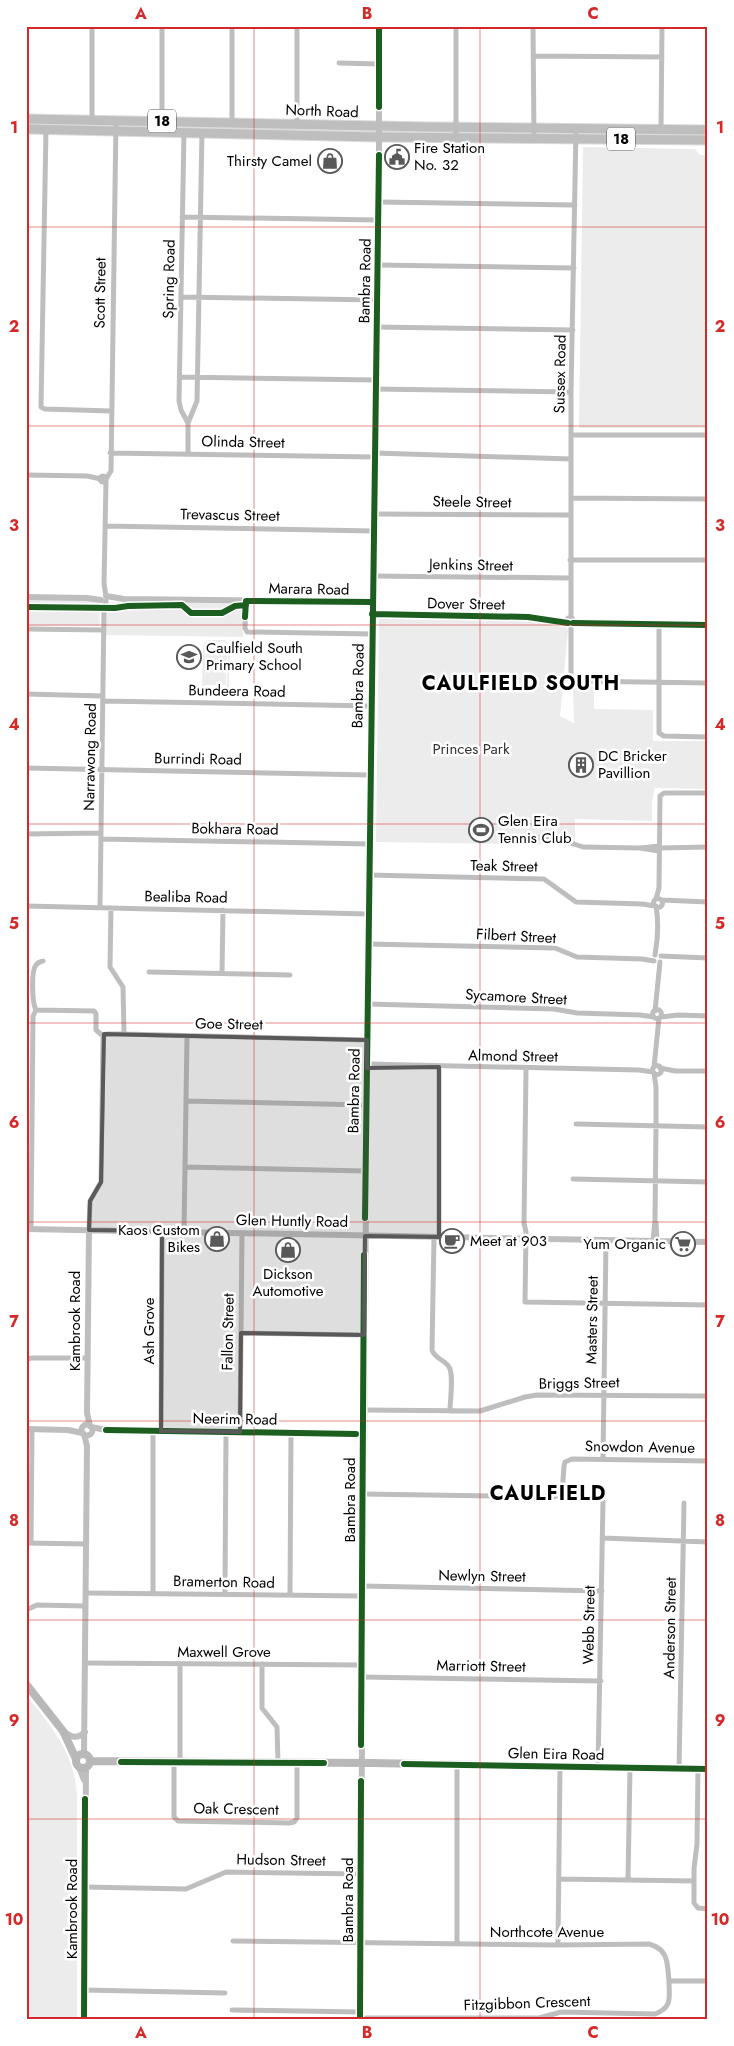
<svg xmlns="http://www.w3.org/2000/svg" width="734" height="2046" font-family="Jost,sans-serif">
<rect width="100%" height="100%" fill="#fff"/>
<path fill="#ececec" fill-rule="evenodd" d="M583,147L695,149L699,154L708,157V428H579Z
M26,599L93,600L99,602L100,626H26Z
M109,602L240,603L243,607V637L106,635V605Z
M379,619L528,620L566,625L568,630L560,716L574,723L573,686L594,687V709L653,710V741H708V789L655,788L652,802V821L575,819V848L567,845L376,842Z
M209,640H225L230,646L229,688L223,694L208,693L202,687L203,649L204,643ZM210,642H224L228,647L227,685L222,691H209L205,686V649Z
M206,648H227L226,685H205Z
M26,1695C52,1727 74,1752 77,1795V2020H26Z"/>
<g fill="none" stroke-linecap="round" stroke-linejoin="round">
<defs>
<path id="trunk" d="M26,119L429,127L708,130
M26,129L379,137L708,140"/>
</defs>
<use href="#trunk" stroke="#dbdbdb" stroke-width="11"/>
<path stroke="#bebebe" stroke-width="5" d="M92,26V120
M232,26V123
M456,26V137
M533,26L534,138
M533,56L662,57
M339,63L379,64
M162,121V26
M297,126V26
M46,129L41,407L45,409L111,411
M661,130L662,26
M184,132L179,401L181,410L188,423
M379,202L575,205
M182,217L378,220
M377,265L574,268
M181,297L377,300
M376,327L573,330
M180,377L376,380
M375,389L571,392
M571,435H708
M110,453L374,457
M374,453L571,459
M188,454V423L197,401L202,132
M26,475L87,476L101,479
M100 479a3 3 0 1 1 6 0a3 3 0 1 1-6 0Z
M106,479L111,471L116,120
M571,498L708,499
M373,514L571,515
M105,526L373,531
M570,560H708
M372,576L570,578
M106,596L104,584L106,480
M246,601L245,628L247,632L372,634
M571,618V392L576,129
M659,624V733L664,736L708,737
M571,625V677L573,681L708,683
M26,629L103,630
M26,694L103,696
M103,701L371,706
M26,768L370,775
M26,834L101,833
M509,837L556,838L583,847L640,848L659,851
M101,839L369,844
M641,848L659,846
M659,848L708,847
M368,875L544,879L576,902L642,904L655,906
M653.5 903a4.5 4.5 0 1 1 9 0a4.5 4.5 0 1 1-9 0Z
M656,899L659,888L660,796L664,793H708
M662,900L708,902
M26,906L368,914
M100,907L104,608L106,601
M111,908L110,967L123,987L124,1034
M367,944L555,948L577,957L642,959L654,961
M655,955C658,938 659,923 656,906
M661,956L708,958
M149,972L290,975
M222,973L223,910
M367,1004L554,1009L577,1013L640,1015L654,1017
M652.5 1014a4.5 4.5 0 1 1 9 0a4.5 4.5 0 1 1-9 0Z
M36,1010L94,1011L96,1014V1030L103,1036
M36,1010C32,1003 31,971 36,965C38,962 40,962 43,961
M655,1011L660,962
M661,1017L678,1015L708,1016
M103,1036L107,1034H124L367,1040
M367,1064L639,1070L653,1072
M652.5 1070a4.5 4.5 0 1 1 9 0a4.5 4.5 0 1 1-9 0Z
M654,1067L659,1018
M660,1068L675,1071H708
M186,1101L366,1105
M576,1124L708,1127
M185,1167L365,1171
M573,1179L708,1182
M524,1223L526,1232L525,1302L708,1305
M656,1223L657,1241
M524,1225L526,1069
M31,1229L33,1016L36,1010
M89,1230L90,1201L101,1182L103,1036
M184,1232L187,1036
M434,1237L432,1350C435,1359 444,1359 449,1367C454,1374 450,1401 450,1411
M439,1237V1067
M653,1241L655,1220L656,1126V1087L654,1073
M241,1333L364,1335
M26,1360L31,1358H88
M363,1410L480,1411L525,1397L537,1395L708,1396
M161,1431L162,1231
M240,1432L242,1233
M603,1459L606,1240
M363,1494L554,1497L562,1494L564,1466L565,1462L572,1459L708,1461
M602,1538L708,1542
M26,1543L86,1544
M31,1543L32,1429
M362,1586L602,1591
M86,1593L362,1596
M153,1593V1431
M225,1593L226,1432
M290,1595L291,1432
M26,1610L37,1605L86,1606
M86,1663L362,1665
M262,1664V1708L277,1727L278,1763
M362,1677L601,1681
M174,1762V1817L178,1821L289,1823L294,1822L297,1818V1763
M180,1762V1664
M598,1767L603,1501
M679,1769L684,1503
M698,1769L697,1844L694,1869V1903L698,1908L708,1909
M559,1879L694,1881
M628,1880L630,1768
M85,1887L186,1889L226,1872L361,1874
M233,1941L558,1945L649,1944C669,1950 667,1962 669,1981H708
M457,1944V1765
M558,1945L560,1767
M84,1990L225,1993
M232,2010L360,2012
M360,2018H539L561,2012L655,2014C673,2007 669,1998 669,1981"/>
<path stroke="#bebebe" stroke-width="6" d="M106,596L124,599L372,602
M26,597L87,598L101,600
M372,614L528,617L568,623
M567 621a3 3 0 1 1 6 0a3 3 0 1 1-6 0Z
M573,623L708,625
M26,1229L708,1242
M89,1230L87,1413L90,1426
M81.5 1430a5.5 5.5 0 1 1 11 0a5.5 5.5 0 1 1-11 0Z
M91,1427L106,1430L363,1434
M26,1429L68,1430L82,1433
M84,1434L87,1446L84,1754
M63,1731C72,1737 76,1740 85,1732
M79,1767L84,1780
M84,2020L86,1767
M360,2020L368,914L379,170V26"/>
<path stroke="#b8b8b8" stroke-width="8" d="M26,1684L63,1731L76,1759
M76 1761a7 7 0 1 1 14 0a7 7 0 1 1-14 0Z
M90,1761L371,1763L708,1769"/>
<use href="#trunk" stroke="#bebebe" stroke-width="9"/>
<path stroke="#bebebe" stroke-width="1" d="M26,1230L708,1243"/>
<defs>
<path id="cycleway" d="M379,26V107
M26,607L115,608L128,606L182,605L191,613H222L235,606L246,605
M372,614L528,617L568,623
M245,617L246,601L372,602
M573,623L708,625
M365,1218L379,155
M106,1430L356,1434
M361,1745L364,1255
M121,1762L324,1763
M404,1764L708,1769
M84,2020L85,1799
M360,2020L361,1781"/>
</defs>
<use href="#cycleway" stroke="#fff" stroke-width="9"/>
<use href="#cycleway" stroke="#1b5e20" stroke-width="6"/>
</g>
<path fill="#595959" fill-opacity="0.2" stroke="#595959" stroke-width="4" stroke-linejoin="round" d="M104,1034L367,1040V1068L439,1067V1237L365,1236L364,1335L241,1333L240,1432L161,1431L162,1231L89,1230L90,1201L101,1182Z"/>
<path fill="none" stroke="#d62828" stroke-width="1" stroke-opacity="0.55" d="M254,26V2020M480,26V2020M26,227H708M26,426H708M26,625H708M26,824H708M26,1023H708M26,1222H708M26,1421H708M26,1620H708M26,1819H708"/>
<defs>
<symbol id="civic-ring" viewBox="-11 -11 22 22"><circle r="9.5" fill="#fff" stroke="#595959" stroke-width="1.5"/><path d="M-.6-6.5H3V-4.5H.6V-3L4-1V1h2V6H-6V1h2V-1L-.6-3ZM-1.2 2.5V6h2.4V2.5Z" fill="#595959"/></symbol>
<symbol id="shop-ring" viewBox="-11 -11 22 22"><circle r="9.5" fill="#fff" stroke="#595959" stroke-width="1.5"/><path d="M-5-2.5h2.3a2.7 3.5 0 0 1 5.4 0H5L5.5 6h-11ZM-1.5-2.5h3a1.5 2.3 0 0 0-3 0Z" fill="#595959"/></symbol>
<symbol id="school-ring" viewBox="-11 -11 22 22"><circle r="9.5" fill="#fff" stroke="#595959" stroke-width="1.5"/><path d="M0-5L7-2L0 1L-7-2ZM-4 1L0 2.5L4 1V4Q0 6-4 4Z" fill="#595959"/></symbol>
<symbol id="building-ring" viewBox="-11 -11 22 22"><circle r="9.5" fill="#fff" stroke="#595959" stroke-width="1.5"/><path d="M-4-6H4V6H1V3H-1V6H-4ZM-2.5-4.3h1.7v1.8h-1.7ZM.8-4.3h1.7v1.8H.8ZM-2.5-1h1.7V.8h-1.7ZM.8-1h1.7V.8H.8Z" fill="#595959"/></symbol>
<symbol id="stadium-ring" viewBox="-11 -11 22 22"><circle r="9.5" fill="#fff" stroke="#595959" stroke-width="1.5"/><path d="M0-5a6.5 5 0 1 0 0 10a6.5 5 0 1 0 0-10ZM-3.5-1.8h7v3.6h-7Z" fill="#595959"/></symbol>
<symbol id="cafe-ring" viewBox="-11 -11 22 22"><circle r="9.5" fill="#fff" stroke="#595959" stroke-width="1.5"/><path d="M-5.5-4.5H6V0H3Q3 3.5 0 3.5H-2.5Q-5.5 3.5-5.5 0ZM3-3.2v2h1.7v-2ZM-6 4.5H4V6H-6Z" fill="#595959"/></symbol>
<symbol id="supermarket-ring" viewBox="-11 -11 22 22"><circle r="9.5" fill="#fff" stroke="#595959" stroke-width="1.5"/><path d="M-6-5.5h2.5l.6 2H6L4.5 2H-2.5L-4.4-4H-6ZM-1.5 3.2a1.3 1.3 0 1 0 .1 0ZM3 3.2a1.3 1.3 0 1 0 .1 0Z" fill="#595959"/></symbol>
</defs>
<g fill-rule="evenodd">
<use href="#civic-ring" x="383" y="143" width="28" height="28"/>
<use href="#shop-ring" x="316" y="147" width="28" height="28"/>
<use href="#school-ring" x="175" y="643" width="28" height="28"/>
<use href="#building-ring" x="567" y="751" width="28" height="28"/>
<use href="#stadium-ring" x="467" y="816" width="28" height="28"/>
<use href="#shop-ring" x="203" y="1225" width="28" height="28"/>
<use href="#cafe-ring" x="438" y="1227" width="28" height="28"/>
<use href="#supermarket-ring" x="669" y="1230" width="28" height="28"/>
<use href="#shop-ring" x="274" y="1236" width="28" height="28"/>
</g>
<g text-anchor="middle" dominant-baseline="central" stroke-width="5" stroke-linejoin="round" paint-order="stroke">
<g fill="#fff" stroke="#4c4c4c" stroke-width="1">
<rect x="148" y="109.5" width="28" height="23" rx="4"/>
<rect x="607" y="127.5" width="28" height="23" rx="4"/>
</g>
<g font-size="14" font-weight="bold" fill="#000">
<text x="162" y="121">18</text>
<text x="621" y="139">18</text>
</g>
<g font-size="15" fill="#000" stroke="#fff">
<text transform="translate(322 111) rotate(2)">North Road</text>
<text transform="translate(169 279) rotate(-89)">Spring Road</text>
<text transform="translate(365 281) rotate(-89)">Bambra Road</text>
<text transform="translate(100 293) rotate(-89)">Scott Street</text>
<text transform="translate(560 374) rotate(-89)">Sussex Road</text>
<text transform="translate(243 442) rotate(1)">Olinda Street</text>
<text transform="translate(472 502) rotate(1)">Steele Street</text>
<text transform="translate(230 515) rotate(1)">Trevascus Street</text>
<text transform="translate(471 565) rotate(1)">Jenkins Street</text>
<text transform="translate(309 589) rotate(1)">Marara Road</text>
<text transform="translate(466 604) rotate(1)">Dover Street</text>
<text transform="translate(358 686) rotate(-89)">Bambra Road</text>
<text transform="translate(237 691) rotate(1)">Bundeera Road</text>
<text transform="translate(90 757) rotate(-89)">Narrawong Road</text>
<text transform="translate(198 759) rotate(1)">Burrindi Road</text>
<text transform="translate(235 829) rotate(1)">Bokhara Road</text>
<text transform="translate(504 866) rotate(1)">Teak Street</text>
<text transform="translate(186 897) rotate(1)">Bealiba Road</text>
<text transform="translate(516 936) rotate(3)">Filbert Street</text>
<text transform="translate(516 997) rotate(3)">Sycamore Street</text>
<text transform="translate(229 1024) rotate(1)">Goe Street</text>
<text transform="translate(513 1056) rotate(1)">Almond Street</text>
<text transform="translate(354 1091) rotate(-89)">Bambra Road</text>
<text transform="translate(292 1221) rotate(1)">Glen Huntly Road</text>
<text transform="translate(592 1320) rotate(-89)">Masters Street</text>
<text transform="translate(75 1321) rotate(-90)">Kambrook Road</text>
<text transform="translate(149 1331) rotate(-90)">Ash Grove</text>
<text transform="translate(228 1332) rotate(-89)">Fallon Street</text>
<text transform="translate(579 1383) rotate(-1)">Briggs Street</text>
<text transform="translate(235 1419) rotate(1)">Neerim Road</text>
<text transform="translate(640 1447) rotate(1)">Snowdon Avenue</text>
<text transform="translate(350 1500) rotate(-90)">Bambra Road</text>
<text transform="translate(482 1576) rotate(1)">Newlyn Street</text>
<text transform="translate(224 1582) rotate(1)">Bramerton Road</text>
<text transform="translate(589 1625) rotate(-89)">Webb Street</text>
<text transform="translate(670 1628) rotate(-89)">Anderson Street</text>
<text x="224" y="1652">Maxwell Grove</text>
<text transform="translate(481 1666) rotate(1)">Marriott Street</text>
<text transform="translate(556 1754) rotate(1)">Glen Eira Road</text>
<text transform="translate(236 1809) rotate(1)">Oak Crescent</text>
<text transform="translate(281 1860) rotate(1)">Hudson Street</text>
<text transform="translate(348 1900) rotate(-90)">Bambra Road</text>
<text transform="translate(72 1909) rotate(-90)">Kambrook Road</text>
<text x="547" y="1932">Northcote Avenue</text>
<text transform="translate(527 2003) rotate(-2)">Fitzgibbon Crescent</text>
</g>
<g font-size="15" fill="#000" stroke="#fff" text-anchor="start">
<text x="414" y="148">Fire Station<tspan x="414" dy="17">No. 32</tspan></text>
<text x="312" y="161" text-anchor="end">Thirsty Camel</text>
<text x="206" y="648">Caulfield South<tspan x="206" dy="17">Primary School</tspan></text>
<text x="598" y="756">DC Bricker<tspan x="598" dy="17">Pavillion</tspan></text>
<text x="498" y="821">Glen Eira<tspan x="498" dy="17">Tennis Club</tspan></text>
<text x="200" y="1230" text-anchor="end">Kaos Custom<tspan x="200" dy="17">Bikes</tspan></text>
<text x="470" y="1241">Meet at 903</text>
<text x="666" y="1244" text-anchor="end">Yum Organic</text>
<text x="288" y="1274" text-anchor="middle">Dickson<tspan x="288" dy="17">Automotive</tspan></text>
</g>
<g font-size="15" fill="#333" stroke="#fff">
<text x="471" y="749">Princes Park</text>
</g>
<g font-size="20" font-weight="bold" letter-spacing="1" fill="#000" stroke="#fff">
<text x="521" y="683">CAULFIELD SOUTH</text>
<text x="548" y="1493">CAULFIELD</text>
</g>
</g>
<rect width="734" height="2046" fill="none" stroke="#ffffff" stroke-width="55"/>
<rect x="28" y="28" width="678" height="1990" fill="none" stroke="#d62828" stroke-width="2"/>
<g font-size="16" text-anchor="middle" font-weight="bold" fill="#d62828">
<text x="141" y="19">A</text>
<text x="367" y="19">B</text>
<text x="593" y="19">C</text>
<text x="14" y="133">1</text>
<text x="720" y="133">1</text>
<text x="14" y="332">2</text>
<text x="720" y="332">2</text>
<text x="14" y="531">3</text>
<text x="720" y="531">3</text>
<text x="14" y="730">4</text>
<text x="720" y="730">4</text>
<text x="14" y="929">5</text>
<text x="720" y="929">5</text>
<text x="14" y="1128">6</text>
<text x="720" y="1128">6</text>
<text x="14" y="1327">7</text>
<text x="720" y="1327">7</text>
<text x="14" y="1526">8</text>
<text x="720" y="1526">8</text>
<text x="14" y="1726">9</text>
<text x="720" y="1726">9</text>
<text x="14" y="1925">10</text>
<text x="720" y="1925">10</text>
<text x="141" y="2038">A</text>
<text x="367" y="2038">B</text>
<text x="593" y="2038">C</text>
</g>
</svg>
